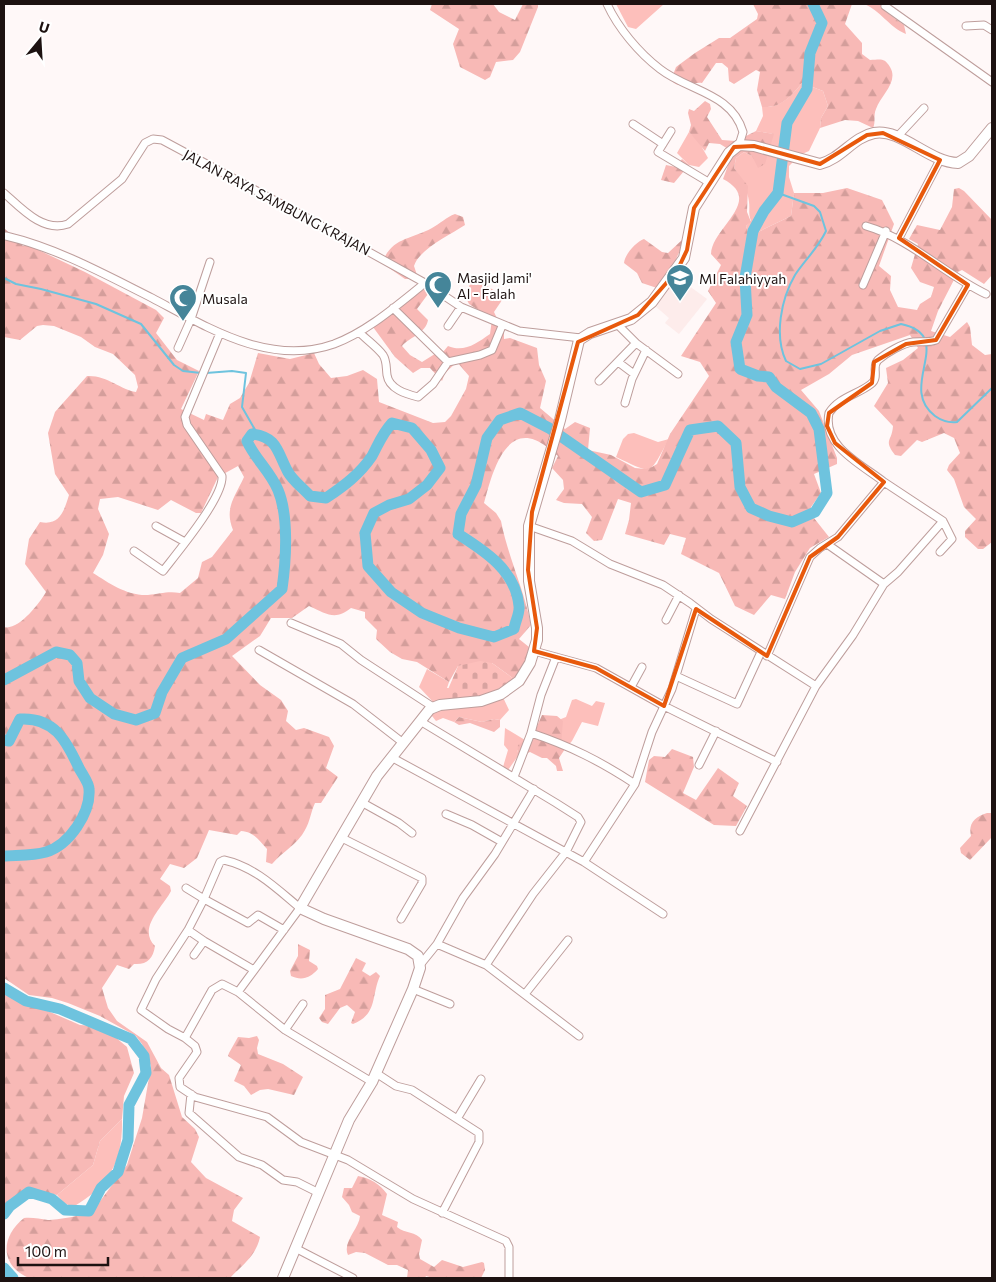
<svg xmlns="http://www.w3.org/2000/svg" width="996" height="1282" font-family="Commissioner,sans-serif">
<defs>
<pattern id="forest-firs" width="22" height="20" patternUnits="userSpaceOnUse" patternTransform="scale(1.25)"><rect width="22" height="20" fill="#f8b9b6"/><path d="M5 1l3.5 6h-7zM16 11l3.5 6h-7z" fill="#d49e9b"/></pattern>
<pattern id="cemetery-stones" width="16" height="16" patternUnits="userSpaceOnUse" patternTransform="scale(1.25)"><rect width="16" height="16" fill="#fdbfbb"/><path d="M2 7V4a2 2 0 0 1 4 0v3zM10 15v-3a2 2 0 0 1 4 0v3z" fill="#d8a3a0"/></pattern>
</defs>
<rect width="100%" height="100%" fill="#fff8f8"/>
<path fill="#fdeceb" d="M677,277L707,299L679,334L665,323L669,318L654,305Z"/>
<path fill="#fdbfbb" d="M616,4H664L636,29L628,27Z
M802,83L823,91L828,106L821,118L820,128L809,151L800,155L789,166V177L794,193L791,216L754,234L748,232L746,226L751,221C748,213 750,210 749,202C748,190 740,177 734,168L736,158L744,152L752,156L773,134L756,131L763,116L762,107C781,108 790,97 802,83Z
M689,132L699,142L708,158L699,167L689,165L677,153Z
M634,433L658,442L669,439C648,476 655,475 616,457L623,439L628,434Z
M427,669L449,682L447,688L500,691L509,710L500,720L494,719L482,722L459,717L454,722L443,718L436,721L432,716L434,703L419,687Z
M576,699L592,706L596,701L605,703L598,726L582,722L572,741L565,749L561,746V719L566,717L572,700Z
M505,728L525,740L517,751L518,756L508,770L503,767L508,750L504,745Z
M122,1119C123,1161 110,1185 73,1207L64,1203L57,1195L93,1165L100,1141Z"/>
<path fill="url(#forest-firs)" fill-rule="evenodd" d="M432,4H493L499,12L515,20L523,4H538V7L520,52L513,60L496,62L490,77L485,80L460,67L453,44L459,29L430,10Z
M753,4H852L845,24L862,43V54L870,60C880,60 884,57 890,67C899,82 881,95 876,109C873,116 876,122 873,128L858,121L845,120L820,128L821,118L828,106L823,91L802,83C790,97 782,108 762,107L757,90L760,72L756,70L734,84L729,81L728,68L722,63H716L702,83C692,81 680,91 671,80L676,67L695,53L719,38H730L757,19L758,14Z
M864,4H881L886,12L904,25L906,34C889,27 880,10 864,4Z
M705,101L710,104L711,109L707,117L722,140L736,141L756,131L774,134L765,164L758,168L752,156L744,152L736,158L734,168L748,186L747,212L751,222L746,226L748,232L754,234L791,216L794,193H823L847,188L882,200L894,224L879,266L891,276L890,290L898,307L917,310L920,304L931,297L934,287L920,282L911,268L918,244L909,239L917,225L940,230L952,207L954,189L959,188L964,191L992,220V275L984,284L962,270L958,272L938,311L931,331L950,337L967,322L970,327L972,345L985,355L992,354V542L983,549H978L965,537V531L976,519L964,507L954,479L947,470L949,465L960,453L954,438L944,433L922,442L917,440L901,456L895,455C883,439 892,442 893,426L874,406L888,383L886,368L903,360L918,348L910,335L852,355L829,374L801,390L819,411L837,458V464L814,474L821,493L811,507L814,518L829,537L810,548L795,572L785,599L771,595L754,615L735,606L719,573L681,554L686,538L670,534L664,545L625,534L629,520L631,503L618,499L602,540L594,541L586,533L592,517L582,504L564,503L556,500L564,489L563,480L552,468L558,456C551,450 543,443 535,440C502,427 490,482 484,503L496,513L501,521C508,557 524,589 531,625L519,639L529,647L525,662L514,679L492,663L458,666L449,682L417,662L402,659L390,652L376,639L377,630L365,618V612L351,608C335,621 327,614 309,606L292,618H271L260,636L232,656L260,685L281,700L288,711L286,721L296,730L304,728L329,737L334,746L326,768L338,777L321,803H315C311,811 310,822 305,830C298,844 282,852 272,864L266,862L267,849C259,841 255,832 241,831L237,835L209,830L197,858L184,868L170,864L160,879L170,886L171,891C163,907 137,928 155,946C153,959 147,965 134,964L129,969L117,965L102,988L108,1008L117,1021L147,1042L161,1068L169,1075L182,1117L195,1129L199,1137L191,1162L206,1178L243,1198L234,1210L232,1221L260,1237C256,1256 243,1264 230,1278H29C0,1266 0,1237 24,1218C32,1217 40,1219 48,1220C56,1220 86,1215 92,1212L127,1165L142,1118L151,1066L142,1044L136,1036L100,1016L68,1003L52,998L29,995L4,978V627C18,631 39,604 46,592L25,564L29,539L40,522C60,526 64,511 69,495L55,474L48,433L55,412L87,376C107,375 121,390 136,392L138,387L135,375L113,354L95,347L81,337L54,326L43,325L37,326L20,340L4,337V228L23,246H30L85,272L156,310L164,318L156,333L177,360L199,371L181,409L204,420L206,414L223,420L230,404L240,398L249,383L258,353L290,359L314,353L319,364L331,378L347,376L363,370L377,379L379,402L433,423L445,422L451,416L466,389L469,376L457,362L445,373L442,381L430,368H421L413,373L395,357L373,327L424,289L428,294L417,309L428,320C426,333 410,337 402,346L410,355L422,362L438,352H443L448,346C464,353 477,343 490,334L492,319L469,304L465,296L473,277L495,291L502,300L494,312L504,333V339L510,338L537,348L539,365L546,381L540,408L565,429L575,422L590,428L588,450L611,455L635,468L646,469L652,467L657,464L670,434L709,376L700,362L681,356L716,303L708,291L721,265L711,254C712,227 765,201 723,179L733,152L720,144L709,143L705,151L689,132L691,125L688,113L689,109L694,111ZM238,466L244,477C235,497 224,508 233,530L212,557L202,562L198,578L180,593C167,591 160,594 148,595C127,596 109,583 93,573L103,555L109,534L98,509L100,499L118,497L158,510L171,500L196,513H201L218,477Z
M682,159L689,165L674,183L661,180L666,165L676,167Z
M455,214L463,217L465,225C450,235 419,249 414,266L417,275L414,279H405L382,263C392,237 410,240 432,228C440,224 446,217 455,214Z
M644,239L662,252L668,253L682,240L683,244L671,270L657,288L642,283L637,273L624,263C625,254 636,242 644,239Z
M542,715L557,716L563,721L561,746L565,749L559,758L563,771H557L556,766L547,758H542L530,752L518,756L517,754L518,745L525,740H531Z
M459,717L482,722L494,719L500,720V727L494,732L470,723L459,725L454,722Z
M672,749L693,757L694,767L683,793L696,800L718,768L739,783L733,796L747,806L736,826L714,825L645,782L649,760L654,756L665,757Z
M987,813H992V837L970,860L961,853L960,848L971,836C968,823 975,817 987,813Z
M298,944L310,950L309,961L317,966L318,969C310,978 302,981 291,976L290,971L298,956Z
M356,958L366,963L362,971L370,976L376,972L380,976C371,996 378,1014 353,1024L351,1023L355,1012L347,1005L340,1008L328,1024L322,1022L319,1018L325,1009V995L340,989Z
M4,992L80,1025L93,1026L114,1036L127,1047L134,1073L124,1096L122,1119L100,1141L93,1165L57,1195C28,1188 27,1185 4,1206Z
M257,1036L259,1040L257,1048L258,1054L283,1064L303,1077L294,1095L268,1089L260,1090L251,1095L244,1086L234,1081L241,1065L228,1056L229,1053L238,1037L249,1038Z
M358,1176C370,1178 380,1184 387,1194L382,1215L398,1222L397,1227C405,1234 416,1231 422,1240L419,1254L420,1259L434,1267L442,1260L463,1267L482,1262L484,1263L485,1270L481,1278H433L426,1276L425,1278H407L408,1270L397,1265H388L365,1253L356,1252L348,1255C342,1242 359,1229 360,1216L352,1212L349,1205L342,1197L344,1188H352Z"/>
<path fill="url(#cemetery-stones)" d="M480,661L492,663L514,679C498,698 475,698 452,700L446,694L458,666Z"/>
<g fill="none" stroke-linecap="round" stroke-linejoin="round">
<path stroke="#6ec3de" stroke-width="2" d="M778,193L814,206L820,212L826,231C818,248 805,260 795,275C781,299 774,336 786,361L800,369L821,364L880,331L901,324C958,336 896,387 935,416C942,421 949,423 957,422L992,388
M4,278L16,284L41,289L96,304L141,324L174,365L183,371L201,373
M206,373L232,371L246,373L242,407L258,435"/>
<path stroke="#6ec3de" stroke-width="11" d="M4,680L56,652L70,655L77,663L79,681L90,698L114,714L136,720L155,713L162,692L182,658L226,639L282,589C286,561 289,516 278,490C270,471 255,459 247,441L252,434C278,437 277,452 288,472C293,481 303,488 310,496L326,498C344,486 360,474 372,456C379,443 382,434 392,423L412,428L431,450L440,468L427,485L409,499L389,505L374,513L365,533L368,566L391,592L422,613L459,628L494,637L514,629C515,622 520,613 519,606C516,571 485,551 458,534L461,514L476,485L487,438L500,420L520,413L549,428L641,492L665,485L690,430L718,426L736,443L740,487L751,508L769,516L792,522L815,512L827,493L819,429L811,413L776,387L769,377L758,376L740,369L736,342L747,315L745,278L753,231L764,211L778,193L787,123L807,89L810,53L822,23L813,4
M4,740L9,741L20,719C54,717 66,740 79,768C82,774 89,783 89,789C91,813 69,845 46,852C33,856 17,855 4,856
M4,988L26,1001L60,1009L131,1039L144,1056L146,1073L129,1105L128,1140L118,1172L101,1188L89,1211L65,1210L52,1199L29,1192L10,1206L4,1214
M4,1268L13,1278"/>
<defs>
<path id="street" d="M607,4C618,28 639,53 660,69C688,91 732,93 743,132L739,145
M885,6L992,82
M966,26L984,25L992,30
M633,124L663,144
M671,131L658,152L710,183
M897,137L924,108
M4,193C21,208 43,233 68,224L122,179L145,143L153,139L162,140L313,221L425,283L461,307L519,331L581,338
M866,226C911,239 944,274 986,294
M6,236C57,248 106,275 152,298C207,327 269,367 334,344C368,331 396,306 425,283
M899,238L940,160
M863,285L886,231
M393,308L448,362
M448,326L461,307
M360,333C367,340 377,347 383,355C387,361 386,368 387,375C389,389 406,394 418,397L433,384L448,362L480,355L492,350L502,326
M636,343L678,374
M178,348L191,319L210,262
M618,362L634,374
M599,381L636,343L618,325
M625,403L632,379L646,350
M884,482L943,521L952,539L940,552
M156,526L185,542
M529,526L572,541L610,564L663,585L690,603L711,619L816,686
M827,544L884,584
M134,551L163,571C177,553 224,497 222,476L187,425L185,417L220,333
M666,620L679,595
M291,623L341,644L361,660L433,707
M259,650L353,704L402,742
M534,651L596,668L664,706L777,762
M767,656L810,557L820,548L838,537L884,482C861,464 822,446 829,413C839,397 857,395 871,384C880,377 871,367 878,360C886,353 903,343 913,342C922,341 928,343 936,340L968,285
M556,657L541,695L531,733C570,746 600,761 635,784
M676,676L737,704L761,652
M631,687L642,667
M420,721L556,803L578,817L581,822L566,852L533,894L486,965
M391,757L584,862L635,784L652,732L672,689L696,609
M699,765L716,731
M514,777L531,733
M534,789L495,854L463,898L437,944L486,965L579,1036
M363,803L399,823L412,833
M446,814L472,825L502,842
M740,831L816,686L853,635L884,584L898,572L943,521
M342,838L422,878V883L401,919
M584,862L663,914
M186,888L204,899L220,862L224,860C255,867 276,888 300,908L238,992L222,984L212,990L185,1038L195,1046L197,1052L179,1078L180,1087L195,1097L267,1117L301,1142L348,1160L413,1199L506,1241L509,1247V1278
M204,941L188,930L204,899L248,923L258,915L284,930
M194,955L204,941L254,970
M420,965L437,944
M413,989L450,1004
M238,992L285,1030L372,1082
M525,994L568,940
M285,1030L303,1004
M185,1038L168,1029L141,1010L156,979L188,930
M376,1073L396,1086L412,1090L479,1133V1142L442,1213
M191,1094L189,1113L239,1157L262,1165L283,1180L297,1182L319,1193
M457,1119L481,1079
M297,1249L353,1278"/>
<path id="secondary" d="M283,1278L349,1120L372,1082L413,989L420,968L418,956L408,949L324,919L300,908L377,776L430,709L440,705L481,701L501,694L519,681L530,663L537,640V628L529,581V526L560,420L579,340L590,333L631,319L652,302L684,258L694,208L729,153L739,145L754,146L820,164C841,159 853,137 874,133C901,128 928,162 958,163L969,156L992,128"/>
</defs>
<use href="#street" stroke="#be9e9c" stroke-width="9"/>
<use href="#secondary" stroke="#be9e9c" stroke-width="12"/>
<use href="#street" stroke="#fff" stroke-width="7"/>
<use href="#secondary" stroke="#fff" stroke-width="10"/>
</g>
<path fill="none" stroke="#e8590c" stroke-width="4" stroke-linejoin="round" d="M883,133L940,160L899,238L968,285L936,340L906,344L874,362L872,383L829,413L827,426L835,443L884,482L838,537L810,557L767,656L696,609L664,706L596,668L534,651L537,628L528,570L532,512L578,342L638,315L677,271L687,250L694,208L734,147L754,146L820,164L867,135Z"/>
<defs>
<symbol id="school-pin" viewBox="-11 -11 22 30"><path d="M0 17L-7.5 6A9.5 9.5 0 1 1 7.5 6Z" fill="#458599" stroke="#fff"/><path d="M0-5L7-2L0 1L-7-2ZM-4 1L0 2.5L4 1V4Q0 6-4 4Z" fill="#fff"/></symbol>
<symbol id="mosque-pin" viewBox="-11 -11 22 30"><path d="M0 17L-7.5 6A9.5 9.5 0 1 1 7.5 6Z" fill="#458599" stroke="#fff"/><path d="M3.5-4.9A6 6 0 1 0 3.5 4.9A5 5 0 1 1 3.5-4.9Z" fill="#fff"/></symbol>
</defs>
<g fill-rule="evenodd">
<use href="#school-pin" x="664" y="262" width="32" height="43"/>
<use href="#mosque-pin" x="422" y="269" width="32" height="43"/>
<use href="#mosque-pin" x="167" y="282" width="32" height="43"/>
</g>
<g text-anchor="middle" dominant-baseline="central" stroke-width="4" stroke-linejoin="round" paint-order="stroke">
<g font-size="14" fill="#1d1211" stroke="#fff">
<text transform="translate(277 202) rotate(28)">JALAN RAYA SAMBUNG KRAJAN</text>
</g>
<g font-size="14" fill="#1d1211" stroke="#fff" text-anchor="start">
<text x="457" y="277">Masjid Jami'<tspan x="457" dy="16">Al - Falah</tspan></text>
<text x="699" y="278">MI Falahiyyah</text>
<text x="202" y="298">Musala</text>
</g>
</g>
<rect width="996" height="1282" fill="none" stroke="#1d1211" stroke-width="10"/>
<g transform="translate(40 40) rotate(18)" stroke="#ffffff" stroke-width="4" paint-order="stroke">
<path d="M0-4L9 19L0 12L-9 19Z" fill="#1d1211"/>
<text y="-8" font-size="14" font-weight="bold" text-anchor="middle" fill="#1d1211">U</text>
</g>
<path d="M18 1257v8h90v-8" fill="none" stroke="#1d1211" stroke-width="2.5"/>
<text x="25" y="1257" font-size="15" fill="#1d1211" stroke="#ffffff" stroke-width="4" paint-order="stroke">100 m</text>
</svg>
